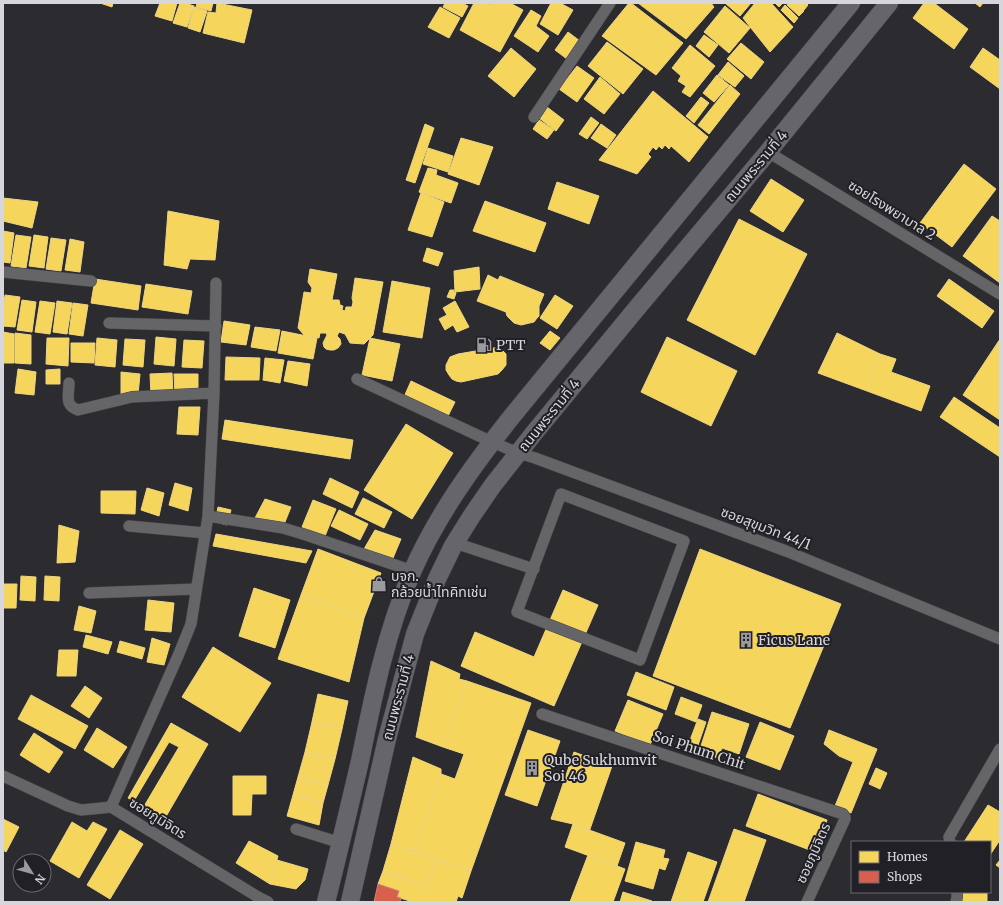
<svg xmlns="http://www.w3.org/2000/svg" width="1003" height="905" font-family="Merriweather,'Noto Sans Thai',serif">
<rect width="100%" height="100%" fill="#2c2b2f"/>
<path fill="#f6d55c" stroke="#edd582" d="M100,3H113L112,7Z
M160,3H177L172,21L155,16Z
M180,3H185L194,6L187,27L173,23Z
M197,3H213L211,11L196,7Z
M217,3L252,10L244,43L203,33L208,12L216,13Z
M445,3H462L468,6L462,17L443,7Z
M474,3H488L491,5L492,3H510L523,10L500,52L460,30Z
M551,3H560L573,10L558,35L540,24Z
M629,3H631L683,43L656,75L602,36Z
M638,3H711L714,7L686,39Z
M725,3H751L740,16Z
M755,3H771L793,27L770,52L743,18Z
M775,3H783L779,7Z
M788,3H796L804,11L799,16L787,5Z
M797,3H806L808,5L804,10Z
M924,3H934L968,29L954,49L913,18Z
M975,3H983L980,7Z
M785,5L798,18L794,23L781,10Z
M725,6L750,28L729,53L704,32Z
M194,7L207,11L200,32L188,28Z
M440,7L460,18L449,38L428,27Z
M531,10L541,16L536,26L549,36L538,52L514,36Z
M568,32L580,41L567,59L555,50Z
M704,35L718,45L709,57L696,46Z
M607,42L643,69L623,94L588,66Z
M741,43L764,62L751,79L727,59Z
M690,45L715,66L690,97L682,92L686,86L678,81L681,76L672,68Z
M511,48L536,69L514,97L488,76Z
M983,48L1000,60V89L970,67Z
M728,62L744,76L735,87L718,75Z
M577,66L594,78L577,102L559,89Z
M717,75L729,85L714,102L703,93Z
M600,77L620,94L604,114L584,99Z
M730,85L740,94L709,134L698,125Z
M653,91L708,137L689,162L671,146L669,149L665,145L662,149L659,146L656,150L653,147L648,154L651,157L637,174L599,160Z
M701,97L709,103L694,123L686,116Z
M547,107L564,120L556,131L539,118Z
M591,117L599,123L587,139L579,134Z
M539,120L554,130L547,139L533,129Z
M425,124L434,128L415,183L406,180Z
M601,124L616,135L607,148L591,138Z
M461,138L493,147L479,185L448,174Z
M428,148L453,156L448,172L423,164Z
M964,164L996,189L952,247L920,223Z
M428,168L437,170L436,175L458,183L451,203L419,192Z
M771,179L804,200L783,232L750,211Z
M557,182L599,196L589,224L548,209Z
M421,193L444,202L432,237L408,230Z
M3,198L38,202L32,228L3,221Z
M485,201L546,223L535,252L473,231Z
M168,211L219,221L215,260L190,259L187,269L164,265Z
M992,216L1000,221V283L963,256Z
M739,219L807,254L755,355L687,320Z
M3,231L14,233L10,263L3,262Z
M16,235L31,237L26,268L11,266Z
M34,235L48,237L44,268L29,266Z
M51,238L66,240L61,271L46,269Z
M70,239L84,242L80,272L65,270Z
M427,248L443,253L438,266L423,261Z
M479,267L480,289L455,292L454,271Z
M310,269L337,274L332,300H339L340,305L343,306L342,310L345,311L346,307H352L353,302L352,298L355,278L383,282L373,335L364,344L350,343L345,334L339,332L337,336L340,339L341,344L338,348L334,350H330L326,349L324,347L323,343L327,335L326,333H320L319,338L304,335L298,328L304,292L311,293L312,288L308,282Z
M488,275L498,280L500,276L544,294L539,306V316L537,318L534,322L521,325L514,323L507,316L506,312L477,301Z
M95,279L141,286L138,310L91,303Z
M949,279L994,311L982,328L937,296Z
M392,281L430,288L422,338L383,332Z
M146,284L192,291L188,314L142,307Z
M450,290H454V292L456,293L454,299L447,297Z
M5,295L20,297L15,327L3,326V309Z
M555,295L573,306L557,329L540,318Z
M22,300L36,302L32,332L17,330Z
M40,301L55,303L50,334L35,332Z
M57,301L72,303L67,334L53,332Z
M455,301L469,327L457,332L453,325L445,330L439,319L447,315L443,308Z
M73,303L88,305L83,336L69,334Z
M224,321L250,325L246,345L221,342Z
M255,327L280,330L276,351L251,347Z
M282,331L317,338L313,359L278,353Z
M550,331L560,338L550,350L540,343Z
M3,332L14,334V363H3Z
M15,333L31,335V364L15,363Z
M837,333L880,354L867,391L818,373Z
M156,337L176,339L174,366L154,364Z
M667,337L737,371L711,426L641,392Z
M47,338H69L68,366L46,364Z
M97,338L117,340L115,367L95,365Z
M370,338L400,344L392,381L362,375Z
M125,339L145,340L143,367L123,365Z
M1000,339V420L963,395Z
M184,340L204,341L202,368L182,367Z
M71,343H95L94,363L71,362Z
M493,348H498L503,351L506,354V365L502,370L498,374L461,382L456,381L452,379L449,375L446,370V365L450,357L458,354Z
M880,354L896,359L891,372L930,386L921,411L867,391Z
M226,357L260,358L259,380H225Z
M265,358L284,360L280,383L263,380Z
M288,361L310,364L307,386L284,381Z
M18,369L36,372L34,395L15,393Z
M60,369V384H46V370Z
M121,372L140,374L138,395H121Z
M172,373L173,394L151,395L150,374Z
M174,374H198V392L175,394Z
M411,381L455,402L447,418L404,397Z
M954,397L1000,428V457L940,417Z
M179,407H200L198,435L177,434Z
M225,420L353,440L350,459L222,439Z
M406,424L453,453L412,519L364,490Z
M330,478L359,492L352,508L323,494Z
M175,483L192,488L188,511L169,505Z
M147,488L164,493L159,516L141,510Z
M101,491H136L135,514L101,513Z
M363,498L392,512L384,528L355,514Z
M265,499L291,507L283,527L255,518Z
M313,500L336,509L325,536L302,527Z
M218,507L231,510L227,525L215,522Z
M339,510L368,524L360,540L331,526Z
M59,525L79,531L75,562L57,563Z
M375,530L401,539L393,558L364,549Z
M216,534L312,551L306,563L213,546Z
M318,549L381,573L364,618L301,595Z
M700,549L841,604L790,728L653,676Z
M21,576L36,577L35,601L20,600Z
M45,576L60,577L59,601L44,600Z
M3,584H17L16,608H3Z
M254,588L290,600L275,648L239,636Z
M563,590L598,605L554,706L461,666L475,632L534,657Z
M301,595L364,618L349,682L278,659Z
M148,600L174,603L171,632L145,630Z
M79,606L96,611L91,633L74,630Z
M86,635L112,642L108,654L83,647Z
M152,638L170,644L164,665L147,662Z
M120,641L145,648L142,659L117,652Z
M213,647L271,683L240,732L182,697Z
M59,650H78L76,676H57Z
M431,661L460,674L459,679L467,681L443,747L416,737Z
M636,672L674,687L666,710L627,695Z
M467,681L531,703L471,871L414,851L441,774L455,779L464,754L443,747Z
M85,686L102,698L89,718L71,706Z
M318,694L348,701L342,729L312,722Z
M31,695L88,726L75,749L18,719Z
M681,697L702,705L696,722L675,714Z
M628,700L663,714L650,745L615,731Z
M712,712L749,724L739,754L722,748L718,758L699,752Z
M698,719L706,722L696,751L687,748Z
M312,722L342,729L335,759L305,752Z
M760,722L794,736L780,770L746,757Z
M171,723L208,744L164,820L143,808L179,747L169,742L134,801L128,798Z
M97,728L127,747L113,768L84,750Z
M528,730L560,741L537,806L505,795Z
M829,730L877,749L851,813L835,806L853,762L839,756L824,744Z
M34,733L63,752L49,773L20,755Z
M305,752L335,759L328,785L298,777Z
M574,752L612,766L589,832L573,824L551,819Z
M413,757L441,769V774L414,851L391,844Z
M876,768L887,773L880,789L869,784Z
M233,776H266V794H252L251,815H233Z
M298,777L328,785L323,803L293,795Z
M758,794L827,820L815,852L746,826Z
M293,795L323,803L319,825L287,816Z
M988,805L1000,812V840L990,855V842H964Z
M3,819L19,827L6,852L3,850Z
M72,822L87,831L93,822L107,829L79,878L50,861Z
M573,824L625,843L617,866L565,847Z
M734,829L766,840L744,902H708Z
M120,830L143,844L110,899L87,885Z
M249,841L278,856L270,884L236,863Z
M636,842L665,850L663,858L669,859L665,870L659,868L653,889L625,881Z
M391,844L437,859L427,886L383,871Z
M688,852L717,862L703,902H671Z
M588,855L625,869L613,902H570Z
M437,859L471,871L462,898L458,896L456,902H413L397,897L399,891L378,884L383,871L427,886Z
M277,860L308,869L305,880L296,889L270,884Z
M1000,860V868L996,865Z
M623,892L652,901L651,902H620Z
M959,892H987V902H959Z"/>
<path fill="#d6604d" stroke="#d68377" d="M378,884L399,891L397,897L401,898L400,902H374Z"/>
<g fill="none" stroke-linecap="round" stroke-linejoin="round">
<defs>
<path id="minor" d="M534,117L610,3
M768,152L1000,294
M3,272L91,281
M109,323L216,326
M357,379L492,442L518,453L535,458L786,551L1000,639
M69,383C69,396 64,405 78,410L132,397L214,393
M561,494L684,541L640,660L517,612Z
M208,516L283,528L306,535L413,571
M129,526L205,533
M455,543L534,569
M89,593L196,589
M542,714L843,814L845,817V819L807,902
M3,776L68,806L81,810L92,809L111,807L258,897L268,902
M111,807L178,656L191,624L208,516L214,393L216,283
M296,829L341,843
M950,842L949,837L1000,749
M956,902L957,897V892"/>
<path id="primary" d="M326,902C338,855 349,808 360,761C373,697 386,632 412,572C437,515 474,464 513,415L851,3
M350,902L387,739L415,634L437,579L453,546L471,517L493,485L534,433L637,308L768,152L889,3"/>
</defs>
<use href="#minor" stroke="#47464a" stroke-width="12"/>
<use href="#primary" stroke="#47464a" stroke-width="19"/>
<use href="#minor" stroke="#656467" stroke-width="11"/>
<use href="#primary" stroke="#67656c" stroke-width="18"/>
</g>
<defs>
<symbol id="fuel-bare" viewBox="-9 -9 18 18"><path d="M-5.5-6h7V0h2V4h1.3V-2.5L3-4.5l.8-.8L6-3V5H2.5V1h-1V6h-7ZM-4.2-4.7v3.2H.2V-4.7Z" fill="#9b9a9e" stroke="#212026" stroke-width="2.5" paint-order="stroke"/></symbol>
<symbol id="shop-bare" viewBox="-9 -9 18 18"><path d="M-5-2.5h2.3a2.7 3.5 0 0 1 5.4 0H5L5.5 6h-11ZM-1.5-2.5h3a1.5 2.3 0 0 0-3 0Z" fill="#9b9a9e" stroke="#212026" stroke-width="2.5" paint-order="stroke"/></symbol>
<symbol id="building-bare" viewBox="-9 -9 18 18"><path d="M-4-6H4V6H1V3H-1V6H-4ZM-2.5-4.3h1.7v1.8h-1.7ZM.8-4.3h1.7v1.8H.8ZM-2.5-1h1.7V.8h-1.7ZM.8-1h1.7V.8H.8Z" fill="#9b9a9e" stroke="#212026" stroke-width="2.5" paint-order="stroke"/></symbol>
</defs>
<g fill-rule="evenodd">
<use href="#fuel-bare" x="473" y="334" width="22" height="22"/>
<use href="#shop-bare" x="368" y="573" width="22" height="22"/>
<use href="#building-bare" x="735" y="629" width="22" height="22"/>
<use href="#building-bare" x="521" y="757" width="22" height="22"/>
</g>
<g text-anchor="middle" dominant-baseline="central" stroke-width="4" stroke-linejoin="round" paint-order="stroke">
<g font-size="14" fill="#d7d6da" stroke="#212026">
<text transform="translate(756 166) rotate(-50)">ถนนพระรามที่ 4</text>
<text transform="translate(892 210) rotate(32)">ซอยโรงพยาบาล 2</text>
<text transform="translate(549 415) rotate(-51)">ถนนพระรามที่ 4</text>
<text transform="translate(766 528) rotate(21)">ซอยสุขุมวิท 44/1</text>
<text transform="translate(398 697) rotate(-75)">ถนนพระรามที่ 4</text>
<text transform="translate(699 750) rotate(18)">Soi Phum Chit</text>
<text transform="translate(158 818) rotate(32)">ซอยภูมิจิตร</text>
<text transform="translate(813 853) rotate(-66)">ซอยภูมิจิตร</text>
</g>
<g font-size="14" fill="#d7d6da" stroke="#212026" text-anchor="start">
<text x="496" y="345">PTT</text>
<text x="391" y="576">บจก.<tspan x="391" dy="16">กล้วยน้ำไทคิทเช่น</tspan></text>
<text x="758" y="640">Ficus Lane</text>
<text x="544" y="760">Qube Sukhumvit<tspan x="544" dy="16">Soi 46</tspan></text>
</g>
</g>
<rect width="1003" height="905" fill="none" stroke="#d7d6da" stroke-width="8"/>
<rect x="851" y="841" width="140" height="52" fill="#212026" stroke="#6a696e"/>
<rect x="859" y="851" width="20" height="12" fill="#f6d55c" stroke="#6a696e"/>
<text x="887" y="861" font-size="12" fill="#d7d6da">Homes</text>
<rect x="859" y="871" width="20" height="12" fill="#d6604d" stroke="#6a696e"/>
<text x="887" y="881" font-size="12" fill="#d7d6da">Shops</text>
<g transform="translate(32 873) rotate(127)"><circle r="19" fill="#212026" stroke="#6a696e"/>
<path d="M0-3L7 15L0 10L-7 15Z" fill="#9b9a9e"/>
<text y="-6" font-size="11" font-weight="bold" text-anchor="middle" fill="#d7d6da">N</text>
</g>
</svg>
